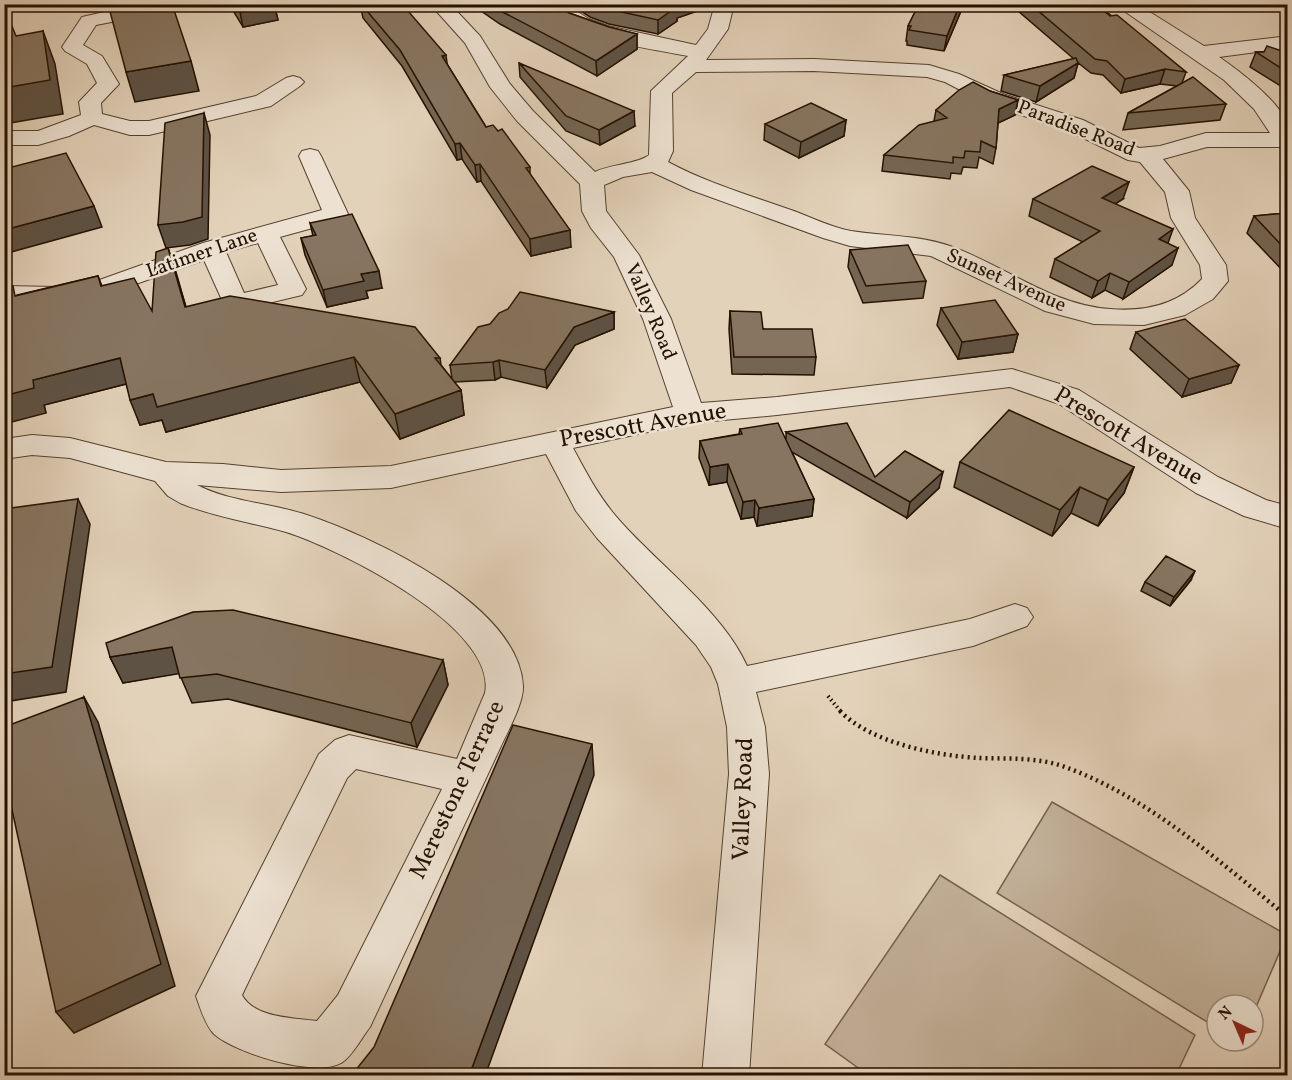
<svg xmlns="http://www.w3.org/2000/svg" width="1292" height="1080" font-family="Vollkorn,serif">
<rect width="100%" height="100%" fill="#e3d2ba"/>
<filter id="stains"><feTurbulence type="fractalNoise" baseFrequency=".00333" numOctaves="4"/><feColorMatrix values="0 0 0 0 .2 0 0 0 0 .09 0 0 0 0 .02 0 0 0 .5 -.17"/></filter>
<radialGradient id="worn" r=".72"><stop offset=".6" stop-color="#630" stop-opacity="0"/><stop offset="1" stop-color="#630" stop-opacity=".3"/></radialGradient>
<path fill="#c3b19a" stroke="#74614d" stroke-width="1.5" d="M1052,802L1287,935L1253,1014V1005H1217V1028L997,893Z
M940,875L1195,1035L1176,1075H868L825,1044Z"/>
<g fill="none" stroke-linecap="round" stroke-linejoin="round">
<defs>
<path id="minor" d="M430,4H450L480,36L510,84L533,111L595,172C611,164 638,164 649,155L651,91L688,56C648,48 568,39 543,4H565L589,19L608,26L696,45L708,29L715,4H734L728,29L706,60L814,59L929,65L959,74L1003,94L1083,120L1139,148L1160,146L1206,133H1270L1254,109L1224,80L1114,4H1137L1204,46L1288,36V48L1219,57C1237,69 1283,104 1288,126C1289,133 1288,142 1288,150L1279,147H1207L1163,159L1189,191L1195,218L1226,265L1228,281L1213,299L1185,315L1144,325L1094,324L1045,311L931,256L850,246L823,238L691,190L652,172L623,177L604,185L606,211L639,255L671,319L701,403L777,397L1012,369L1079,390L1218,477L1266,500L1288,506V529L1244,516L1196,493L1059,404L1010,387L777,415L690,423L573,448C587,474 600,499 620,521C659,565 723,612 747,666L970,619L1015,604L1027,608L1033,617L1027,626L973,646L756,692L765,727L769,774L749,1076H702L729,774L727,727L718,684L711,667L696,645L597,538L576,511L546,454L391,488L281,492L197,485C230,502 271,503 307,515C373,537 519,605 523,686C524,702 508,731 501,746L370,1027C362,1037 352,1057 341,1063C316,1078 235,1053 214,1034C205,1025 200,1007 196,996L319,754L335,740L349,735L457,759L485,693C498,627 337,548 286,532C250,522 214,517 180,503L168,496L155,481L70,458L32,455L4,459V439L32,435L70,438L166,462L223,464L281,470L391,466L673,407L643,319L614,257L591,228L582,211L580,184L517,121L490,87L465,43ZM814,71L927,77L945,82L987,104L1067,130L1128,160L1140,162L1165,192L1171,218L1200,265L1202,279C1177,305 1145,312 1110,309C1051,305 1004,265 950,246C918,235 884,236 851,231C830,227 811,217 791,210C749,195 707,183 668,162L673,151L672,93L696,72ZM356,769L442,789L338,995L317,1021C294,1018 254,1018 242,995L347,778Z
M131,6C140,8 146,15 151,22L148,26H134L127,19L96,25L83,45L102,56L119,84L101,103L102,114L130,121H149L256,96L286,78L293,76L300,78L304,82L300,86L271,106L149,135H130L94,125L69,136L38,145H4V131H38L81,115L79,102L97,83L87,64L65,51L62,47L82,17Z
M310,149L318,151L321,156L348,214L345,219L280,237L306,289L302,295L235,311L226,309L204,260L96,298L58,303L4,302V286L58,287L91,283L203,243L322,210L299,156L302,151ZM258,243L278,285L244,293L226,252Z"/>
</defs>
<use href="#minor" stroke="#54412e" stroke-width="2"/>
<path stroke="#241100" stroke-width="4" stroke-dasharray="1.5 3" stroke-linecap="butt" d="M828,696L842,713"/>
<path stroke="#241100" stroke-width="4.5" stroke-dasharray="2 4" stroke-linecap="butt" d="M840,711C871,743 937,756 980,758C1008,759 1036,757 1062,766C1148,796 1218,861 1288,917"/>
<use href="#minor" fill="#ede2d2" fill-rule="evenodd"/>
</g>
<path fill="#746553" stroke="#241100" stroke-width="1.5" d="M229,4H274L278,20L243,27Z
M360,4H402L447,64L486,127L498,131L530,167V174L571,247L531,256L481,181L477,182L462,159L457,160L402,66L363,18Z
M471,4H555L569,13L609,27L637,34V49L597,76L500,24Z
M570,4H713L712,6L677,18V21L658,34L609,24L590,17Z
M910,4H964L944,51L907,45V41H906L908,26L917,8Z
M1010,4H1096L1186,72L1182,83L1226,104L1220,120L1123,130L1128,113L1177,86L1160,84L1121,93L1103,75L1091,73L1077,62L1078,63L1074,78L1036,102L1001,91L1004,75L1074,59Z
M1287,51V90L1250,67L1256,52Z
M519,63L635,126L600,145L566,131L520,77Z
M990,91L1018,100L1015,115L998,123L996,148L993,164L979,157L977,168L963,167L961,174L951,173L950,179L882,171L884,155L934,121L936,110Z
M846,120L844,136L799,158L764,140L765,124Z
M1033,199H1123L1115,204L1168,243L1172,265L1123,299L1105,290L1092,298L1050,277L1055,259L1083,242L1029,216Z
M1287,213V273H1285L1247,233L1254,216Z
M310,223L382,288L366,291L368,298L327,307L305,255L301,238L313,236Z
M168,248L186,307L440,358L441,365L452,379L450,365L614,312V329L575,345L547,388L501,377L495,380L454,382L461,390L464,415L400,439L360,382L166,432L162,420L140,425L126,384L44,405L46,413L17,295L98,276L102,286L152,311Z
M850,250L926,281L923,298L863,303L848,267Z
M941,308L1018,334L1013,352L958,359L937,325Z
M730,311L816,357L814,375L732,374L729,329Z
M1136,332L1239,365L1231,383L1182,397L1130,349Z
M740,429L786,438V432L875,477L939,488L907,518L792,452L814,499L812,516L757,526L754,517L741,519L727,482L709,485L699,458L700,441L739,434Z
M960,462L1134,467L1124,493L1098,526L1071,513L1052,536L954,487Z
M1191,580L1170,606L1141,591L1145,582Z
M110,657L443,660L448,685L417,747L228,699L192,703L179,673L123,683Z"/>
<path fill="#5e5244" stroke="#241100" stroke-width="1.5" d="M674,4H713L712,6L677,18V21L658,34V20Z
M960,4H964L944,51L947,36Z
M274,5L278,20L243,27L240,12Z
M43,31L55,64L63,114L4,124V88Z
M637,34V49L597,76L596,61Z
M446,55L448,70L442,56Z
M191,61L199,91L135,102L126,72Z
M1078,63L1074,78L1036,102L1040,86Z
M1165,69L1160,84L1121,93L1125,79Z
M1018,100L1015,115L996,124L999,109Z
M634,111L635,126L600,145L599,130Z
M204,113L210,135L208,239L190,245L166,248L158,225Z
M846,120L844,136L799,158L801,142Z
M460,143L462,159L457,160L455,144Z
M480,164L481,181L477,182L475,165Z
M1129,182L1123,199L1097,215L1102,198Z
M94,206L102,227L11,252L4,238V230Z
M1173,229L1167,246L1159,239Z
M570,230L571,247L531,256L530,239Z
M168,248L176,272L193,332L185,307Z
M1178,248L1172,265L1123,299L1129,282Z
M379,271L382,288L366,291L368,298L327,307L323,290L361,274Z
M1110,273L1105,290L1092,298L1098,281Z
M614,312V329L575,345L547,388L545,370L574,327Z
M1018,334L1013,352L958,359L962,342Z
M354,357L360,382L166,432L162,420L140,425L130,400L153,394Z
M120,358L130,383L44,405L46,413L4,424V396L33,380Z
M499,360L501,377L495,380L493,362Z
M1239,365L1231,383L1182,397L1189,379Z
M461,390L464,415L400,439L395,414Z
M728,464L727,482L709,485L710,467Z
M1134,467L1124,493L1098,526L1108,500Z
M943,472L939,488L907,518L910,502Z
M1080,487L1071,513L1052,536L1060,510Z
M78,499L90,524L66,692L4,702V674Z
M814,499L812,516L757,526L759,508Z
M755,500L754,517L741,519L743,502Z
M1195,571L1191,580L1170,606L1174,597Z
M172,647L183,673L123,683L110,657Z
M443,660L448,685L417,747L411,723Z
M84,697L98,722L175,986L74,1033L56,1012Z
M592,744L594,775L485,1076H469Z"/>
<path fill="#877561" stroke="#241100" stroke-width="1.5" d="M108,4H172L191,61L126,72Z
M235,4H274V5L240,12Z
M361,4H402L446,55L442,56L486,127L493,125L498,131L502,129L530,167L526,168L570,230L530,239L480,164L475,165L460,143L455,144L400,50Z
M491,4H555L569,13L609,27L637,34L596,61L499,10Z
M595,4H674L678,6L658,20L608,9Z
M919,4H960L947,36L909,30L911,26H908Z
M1030,4H1096L1110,16L1117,15L1186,72L1165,69L1125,79L1107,61L1095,59Z
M4,7L16,36L43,31L50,80L4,88Z
M1267,46L1282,51H1287V72L1256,52H1264Z
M1076,58L1078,63L1040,86L1004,75Z
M519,63L634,111L599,130L566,116Z
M1193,77L1226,104L1128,113Z
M973,82L990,91L1018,100L999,109L996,148L981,141L980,152L965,151L964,158L953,157V163L884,155L919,125L947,118L936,110L959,90Z
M811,103L846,120L801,142L765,124Z
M204,113L202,217L183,222L158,225L165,123Z
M66,153L94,206L4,230V169Z
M1092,166L1129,182L1102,198L1173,229L1159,239L1178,248L1129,282L1110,273L1098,281L1055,259L1100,231L1033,199Z
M1287,213V251L1254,216Z
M352,214L379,271L361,274L364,281L323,290L301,238L316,235L310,223Z
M908,245L926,281L866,286L850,250Z
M168,248L185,307L230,296L415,327L440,358H435L461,390L395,414L354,357L157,407L153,394L130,400L120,358L33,380L34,388L4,396V288L13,286L15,296L98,276L101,286L134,278L152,311L156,252Z
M520,292L614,312L574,327L545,370L499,360L493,362L450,365L478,327L490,324L499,313L508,309Z
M995,300L1018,334L962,342L941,308Z
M730,311L761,312L763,329H812L816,357H734Z
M1185,319L1239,365L1189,379L1136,332Z
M1009,410L1134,467L1108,500L1080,487L1060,510L960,462Z
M778,423L814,499L759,508L755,500L743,502L728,464L710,467L700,441L742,434L740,429Z
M847,423L875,477L905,451L943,472L910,502L786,432Z
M78,499L52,667L4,674V509Z
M1166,556L1195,571L1174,597L1145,582Z
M233,610L443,660L411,723L217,674L180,678L172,647L110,657L106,643L193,612Z
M84,697L161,964L56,1012L4,773V727Z
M513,725L592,744L469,1076H351L374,1047Z"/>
<g text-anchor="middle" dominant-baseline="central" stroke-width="5" stroke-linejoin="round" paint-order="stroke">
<g font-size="20" fill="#241100" stroke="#ede2d2">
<text transform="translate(1076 129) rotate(21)">Paradise Road</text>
<text transform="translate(202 254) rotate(-19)">Latimer Lane</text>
<text transform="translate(1006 281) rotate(24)">Sunset Avenue</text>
<text transform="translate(650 312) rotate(67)">Valley Road</text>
</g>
<g font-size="24" fill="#241100" stroke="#ede2d2">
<text transform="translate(643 426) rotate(-10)">Prescott Avenue</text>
<text transform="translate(1128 437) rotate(31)">Prescott Avenue</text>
<text transform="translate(458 790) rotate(-65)">Merestone Terrace</text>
<text transform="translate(744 799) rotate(-88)">Valley Road</text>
</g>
</g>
<rect width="1292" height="1080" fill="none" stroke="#e3d2ba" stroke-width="24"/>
<rect x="6" y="6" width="1280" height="1068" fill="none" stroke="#241100" stroke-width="3"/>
<rect x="12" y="12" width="1268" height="1056" fill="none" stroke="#241100" stroke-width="1.5"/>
<g transform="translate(1235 1023) rotate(316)"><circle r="28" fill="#ede2d2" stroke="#9d8e7e" stroke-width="1.5"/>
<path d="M0-4.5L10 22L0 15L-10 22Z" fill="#8f2418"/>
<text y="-9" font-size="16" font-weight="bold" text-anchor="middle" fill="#241100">N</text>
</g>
<rect width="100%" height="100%" filter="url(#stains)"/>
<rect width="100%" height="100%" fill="url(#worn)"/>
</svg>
